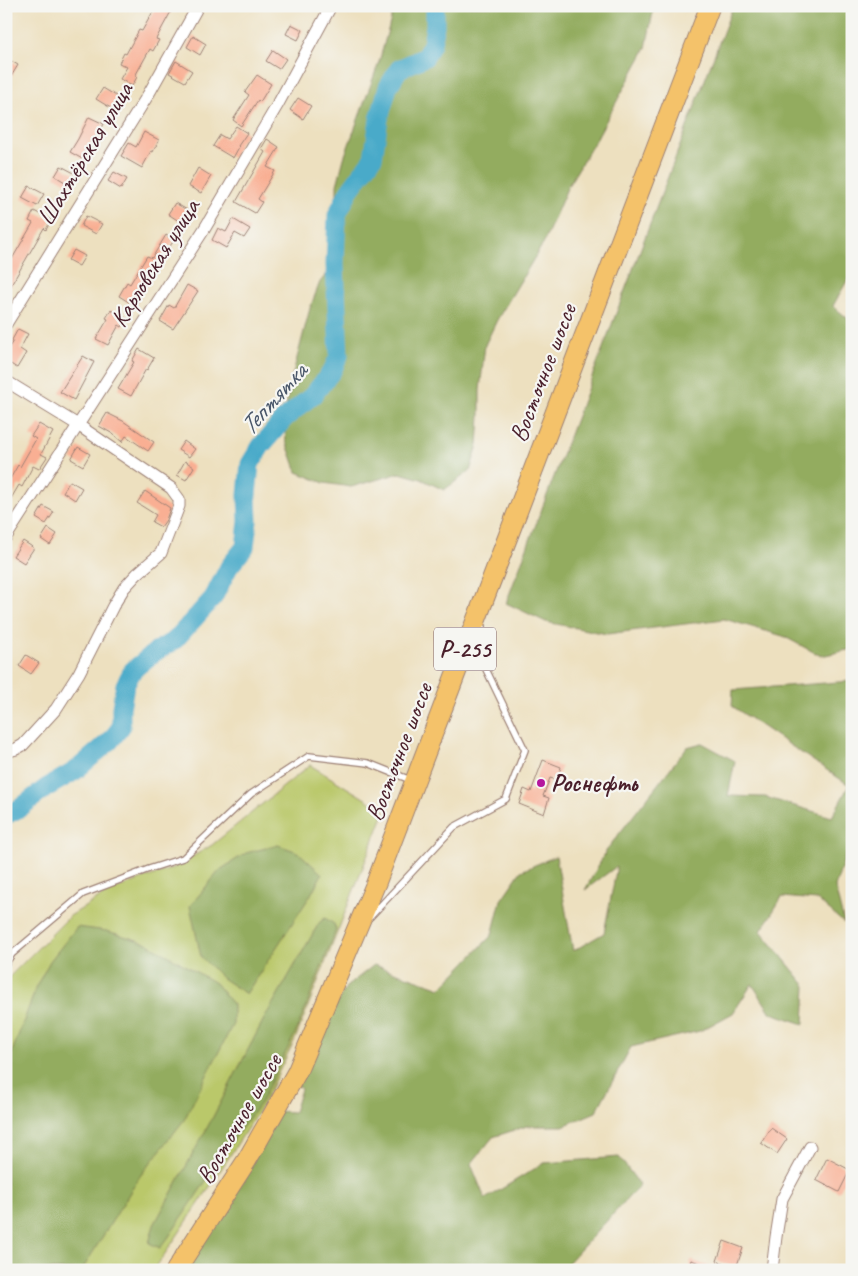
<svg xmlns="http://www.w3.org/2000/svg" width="858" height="1276" font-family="Caveat,sans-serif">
<rect width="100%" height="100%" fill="#f6f6f2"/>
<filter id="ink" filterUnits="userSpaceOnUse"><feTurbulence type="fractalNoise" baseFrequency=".02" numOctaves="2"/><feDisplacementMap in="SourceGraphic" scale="10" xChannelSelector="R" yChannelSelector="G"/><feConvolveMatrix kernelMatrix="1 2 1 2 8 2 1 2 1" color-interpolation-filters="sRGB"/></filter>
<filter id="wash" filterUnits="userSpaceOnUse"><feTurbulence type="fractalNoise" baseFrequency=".0096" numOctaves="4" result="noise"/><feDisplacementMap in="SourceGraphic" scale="20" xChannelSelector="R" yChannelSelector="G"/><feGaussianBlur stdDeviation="1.12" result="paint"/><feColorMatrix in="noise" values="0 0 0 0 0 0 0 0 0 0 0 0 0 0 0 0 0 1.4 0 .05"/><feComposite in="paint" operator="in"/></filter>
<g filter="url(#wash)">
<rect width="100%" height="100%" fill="#ede0bf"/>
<path fill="#bac86a" stroke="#82744a" d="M310,765L385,811L296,1037L263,1104L202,1199L154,1270H6V980L70,916L112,890L173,868L212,845Z"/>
<path fill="#93ac5e" stroke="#6e6644" d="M392,6H653L652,17L646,48L595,141L568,186L544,242L497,320L485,345L480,390V417L478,445L470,471L444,490L421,479L400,473L351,487L324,483L297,472L286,441L284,419L290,385L310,308L320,282L335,264L332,238L337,215V185L344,158L379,62L391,19Z
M733,6H852V272L833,306L852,322V649L821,656L783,636L724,619L607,634L546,622L506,603Z
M852,681V862L846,854L835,887L844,923L817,900L782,897L761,931L806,986L804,1024L771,1013L752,984L733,1013L700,1031L631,1047L596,1112L563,1126H527L493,1137L471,1164L485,1199L544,1163L619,1157L640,1185L567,1264L568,1270H179L274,1111L294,1112L301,1089L291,1079L346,987L374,965L441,988L492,935L501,900L521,871L556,856L573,951L604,933L617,866L585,890L608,848L687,747L702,743L735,761L728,796L765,797L832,817L849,785L732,706L733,690Z
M278,845L298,852L322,874L310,896L246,994L222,978L201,957L190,906L220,870L246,853Z
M325,918L334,924L336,930L296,1032L261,1102L234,1139L168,1238L160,1248L149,1243L154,1225L213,1117L264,1019L319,923Z
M77,927L107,931L147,943L215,983L233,1005V1024L184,1120L140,1176L82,1270H6V1068L38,983L50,961Z"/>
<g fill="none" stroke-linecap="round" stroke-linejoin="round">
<path stroke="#4aaac9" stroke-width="19" d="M6,815L20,808L46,788L75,771L110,741L121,727V708L125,685L133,670L155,652L175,640L213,598L229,567L245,547L248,521L247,495L250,464L261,446L284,419L313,395L332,371L339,356L335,264L337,215L349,191L373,158L379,119L388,87L399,69L425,57L432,44L435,26V6"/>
</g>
<g id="blocks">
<path fill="#f9af93" d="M162,6H174L156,39L159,40L153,51L150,49L135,76L137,77L132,86L120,79L127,67L119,63L124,53L126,54L139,30L142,31L155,8L160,10Z
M291,24L303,30L298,40L286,34Z
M193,36L206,44L200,55L187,47Z
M273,50L286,59L279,69L266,61Z
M6,58L18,65L6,85Z
M176,61L192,71L185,82L169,73Z
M257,75L271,84L260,102L258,100L241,126L233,120L249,95L245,92Z
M103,88L121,99L114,110L96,99Z
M298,98L311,106L303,119L290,110Z
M89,117L104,124L84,160L70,152L78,139Z
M236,126L247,133L238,146L239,147L233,158L213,146L220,135L227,139Z
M144,132L159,140L153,152L151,151L142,168L121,156L129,143L136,147Z
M267,139L279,147L267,167L275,171L258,199L262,202L255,213L236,202L265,152L261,149Z
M61,166L76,174L70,185L55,176Z
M198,168L211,176L201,193L188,186Z
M114,172L127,179L121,189L108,181Z
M29,186L44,194L37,206L22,198Z
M175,203L189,211L182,223L168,214Z
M34,211L51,220L46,230L44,228L6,294V263L9,258L12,259L33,223L29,221Z
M86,216L102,224L96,234L81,226Z
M233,219L250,229L244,238L235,233L226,248L212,240L218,228L226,232Z
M166,235L174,240L167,251H166L142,291L143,292L135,306L119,296L127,282L130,284L147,256L152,258Z
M74,250L85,256L79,266L68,260Z
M187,285L198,291L173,329L160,321L169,305L174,308Z
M111,310L127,319L122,327L119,325L108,345L96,339L108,319L106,318Z
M18,329L28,334L20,349L26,353L17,368L6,361V352L13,341L12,340Z
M139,349L154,358L147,370L146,369L131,396L118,389L134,362L132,361Z
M83,356L94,362L74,400L60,392Z
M107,413L123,421L154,442L148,451L126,436L122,442L113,434L99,426Z
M39,424L53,432L41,454L47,457L39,469L33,466L22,487L19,485L6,507V486L18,465L20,467L36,439L31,436Z
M184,441L195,449L189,457L178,450Z
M78,447L90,454L83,466L71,459Z
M185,461L194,467L186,480L177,475Z
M70,481L82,488L75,500L63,492Z
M145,491L170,508L166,520L161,527L152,522L156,515L137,503Z
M43,506L54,512L46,524L36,518Z
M48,528L57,534L50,545L41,539Z
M23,541L34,548L24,563L13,556Z
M26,655L39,663L31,674L19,666Z
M543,760L561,767L557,780L550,778L543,796L549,798L544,814L519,804L524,789L531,792Z
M771,1128L787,1139L777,1154L761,1143Z
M827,1158L850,1170L839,1192L816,1180Z
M724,1241L743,1248L736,1268L717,1261Z
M691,1260L716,1269L715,1270H688Z"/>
</g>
</g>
<g filter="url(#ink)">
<use href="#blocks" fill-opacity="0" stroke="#9c8075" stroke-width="1"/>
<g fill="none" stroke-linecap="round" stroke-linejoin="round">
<defs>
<path id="service" d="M370,917L454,827L506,799L525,750L480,657L482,627
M6,963L12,954L83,894L149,869L183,858L251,794L309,756L368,763L413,781"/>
<path id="minor" d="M6,324L148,95L198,6
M6,381L78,425L171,488L179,499V506L161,553L137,574L124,588L113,606L79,673L56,709L23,745L16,749L6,752
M6,537L205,228L278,104L331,6
M772,1270L776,1237L782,1199L810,1147"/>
<path id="trunk" d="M176,1270L247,1160L297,1072L376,883L710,6"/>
</defs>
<use href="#service" stroke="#9c8075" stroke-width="8"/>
<use href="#minor" stroke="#9c8075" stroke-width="13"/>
<use href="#trunk" stroke="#9c8075" stroke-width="21"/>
<use href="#service" stroke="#fff" stroke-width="5.5"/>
<use href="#minor" stroke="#fff" stroke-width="11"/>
<use href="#trunk" stroke="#f4c26a" stroke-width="19"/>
</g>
</g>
<circle fill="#b5179e" stroke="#f6f6f2" stroke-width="2" cx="541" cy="783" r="5"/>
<g text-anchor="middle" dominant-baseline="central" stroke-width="4.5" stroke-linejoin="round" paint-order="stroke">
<rect fill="#f6f6f2" stroke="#7e6067" stroke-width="1" x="434" y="627.5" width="62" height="43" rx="4"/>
<g font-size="24" font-weight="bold" fill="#4a1f2b">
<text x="465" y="649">Р-255</text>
</g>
<g font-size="25" fill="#4a1f2b" stroke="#f6f6f2">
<text transform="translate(85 154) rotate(-59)">Шахтёрская улица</text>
<text transform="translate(155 263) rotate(-58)">Карловская улица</text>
<text transform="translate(543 373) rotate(-69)">Восточное шоссе</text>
<text transform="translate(399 752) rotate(-69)">Восточное шоссе</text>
<text transform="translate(239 1119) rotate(-60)">Восточное шоссе</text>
</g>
<g font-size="25" font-weight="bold" fill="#4a1f2b" stroke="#f6f6f2" text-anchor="start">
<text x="551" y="783">Роснефть</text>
</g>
<g font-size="26" font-style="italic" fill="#4a576a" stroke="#f6f6f2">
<text transform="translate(273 399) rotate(-48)">Тептятка</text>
</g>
</g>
<rect width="858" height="1276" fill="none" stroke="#f6f6f2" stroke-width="25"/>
</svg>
